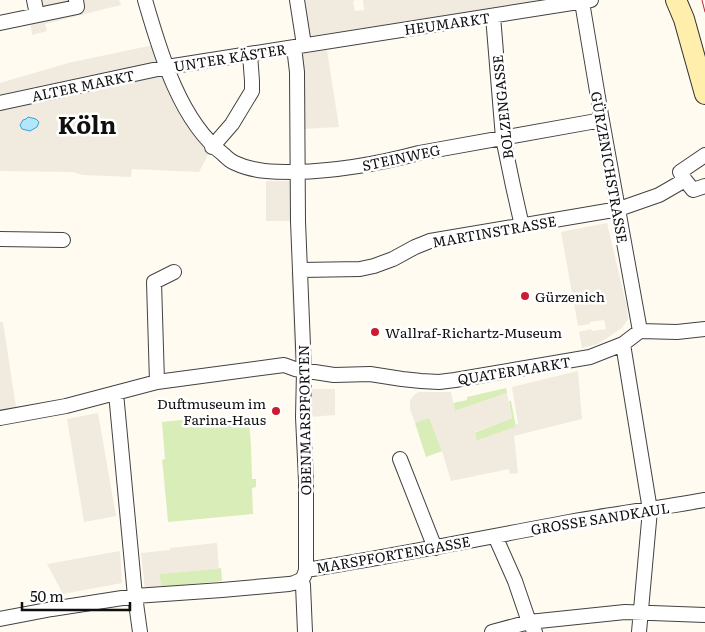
<svg xmlns="http://www.w3.org/2000/svg" width="705" height="632" font-family="Literata,serif">
<rect width="100%" height="100%" fill="#fffbf1"/>
<path fill="#d8edb7" d="M506,388L507,393L455,411L453,403L467,400V397Z
M509,401H511L516,427L476,441L474,433L512,418Z
M429,417L442,451L426,457L415,423Z
M191,419L192,424L249,419L251,446L252,479H256V487L252,488L253,514L168,522L163,468L162,460L165,459L162,422Z
M221,568L222,581L161,587L159,574Z"/>
<path fill="#f1eade" d="M28,0H119L121,5L45,24L47,31L32,35Z
M303,0H356L353,1L355,11L364,10L363,0H555L310,36Z
M158,44L212,147L199,172L132,169L131,177L82,175L73,172L0,171V83L68,63Z
M327,50L339,127L303,129L298,54Z
M266,181H298V221H266Z
M607,223L627,308L628,319L622,328L598,344L582,348L579,332L591,329L592,331L606,329L604,320L590,322V324L578,326L561,232Z
M301,270L304,371L295,369L291,271Z
M0,322H3L16,407L0,410Z
M578,371L582,419L514,436L518,473L510,474L509,469L451,481L442,451L429,418L415,423L410,409V402L412,397L418,392H451L455,411L507,393L512,418L475,432L477,441L515,427V424H518L512,387Z
M311,389H335V415L310,417Z
M98,413L116,516L84,522L67,419Z
M217,543L219,569L160,574L161,587L145,589L141,553L170,550V548Z
M120,551L122,583L63,594L47,564Z"/>
<path fill="#b1e6fb" stroke="#33a5d7" d="M28,117L36,119L39,122L37,127L30,131L22,129L20,125L23,120L26,119Z"/>
<g fill="none" stroke-linecap="round" stroke-linejoin="round">
<defs>
<path id="street" d="M34,0L37,15
M145,0C160,51 179,120 223,154C226,157 230,161 235,163C254,172 274,172 295,172C337,171 378,164 419,153L602,120
M297,0L304,45
M582,2L601,115L640,331
M493,16L503,138L513,186L522,226
M0,23L77,7L76,0
M0,103L167,67L591,0
M212,147L232,124L252,91V81L250,54
M685,180L693,190L705,186
M0,239L63,240
M301,270L360,269L374,266L393,259L415,247L430,241L619,209L659,195L685,180L680,172L705,155
M623,344L650,510L639,632
M157,382L154,282L174,272
M116,393L135,596L140,632
M0,418L66,406L157,382L284,365L295,369L334,375L370,374L402,379L421,381L439,382L455,380L590,357L623,344L640,331L677,332L705,329
M400,459L435,548
M495,536L515,581L529,622L535,632
M306,570C394,556 482,538 569,522C614,514 660,508 705,500
M301,580L303,585L305,632
M0,619L52,609L135,596L222,590L289,584L294,583L301,580L304,576L306,570V481L303,417L304,371L298,221L297,72L294,47
M492,632L529,622L625,612L705,615"/>
<path id="secondary" d="M676,0L684,19L705,94"/>
</defs>
<use href="#street" stroke="#424242" stroke-width="16"/>
<use href="#secondary" stroke="#313131" stroke-width="22"/>
<use href="#street" stroke="#fff" stroke-width="14"/>
<use href="#secondary" stroke="#ffeeac" stroke-width="20"/>
<path stroke="#cb1c34" stroke-width="1" d="M702,0L705,12"/>
</g>
<g fill="#cb1c34" stroke="#fff" stroke-width="2">
<circle cx="525" cy="296" r="5"/>
<circle cx="375" cy="332" r="5"/>
<circle cx="276" cy="411" r="5"/>
</g>
<g text-anchor="middle" dominant-baseline="central" stroke-width="5" stroke-linejoin="round" paint-order="stroke">
<g font-size="14" fill="#0f0f0f" stroke="#fff">
<text transform="translate(447 23) rotate(-8)">HEUMARKT</text>
<text transform="translate(230 57) rotate(-9)">UNTER KÄSTER</text>
<text transform="translate(83 85) rotate(-12)">ALTER MARKT</text>
<text transform="translate(502 107) rotate(-96)">BOLZENGASSE</text>
<text transform="translate(401 157) rotate(-12)">STEINWEG</text>
<text transform="translate(610 167) rotate(80)">GÜRZENICHSTRASSE</text>
<text transform="translate(494 231) rotate(-10)">MARTINSTRASSE</text>
<text transform="translate(514 370) rotate(-9)">QUATERMARKT</text>
<text transform="translate(304 420) rotate(-91)">OBENMARSPFORTEN</text>
<text transform="translate(600 518) rotate(-9)">GROSSE SANDKAUL</text>
<text transform="translate(393 554) rotate(-10)">MARSPFORTENGASSE</text>
</g>
<g font-size="14" fill="#0f0f0f" stroke="#fff" text-anchor="start">
<text x="535" y="296">Gürzenich</text>
<text x="385" y="332">Wallraf-Richartz-Museum</text>
<text x="266" y="403" text-anchor="end">Duftmuseum im<tspan x="266" dy="16">Farina-Haus</tspan></text>
</g>
<g font-size="24" font-weight="bold" fill="#0f0f0f" stroke="#fff">
<text x="87" y="123">Köln</text>
</g>
</g>
<path d="M22 602v8h108v-8" fill="none" stroke="#0f0f0f" stroke-width="2.5"/>
<text x="30" y="602" font-size="15" fill="#0f0f0f" stroke="#ffffff" stroke-width="4" paint-order="stroke">50 m</text>
</svg>
